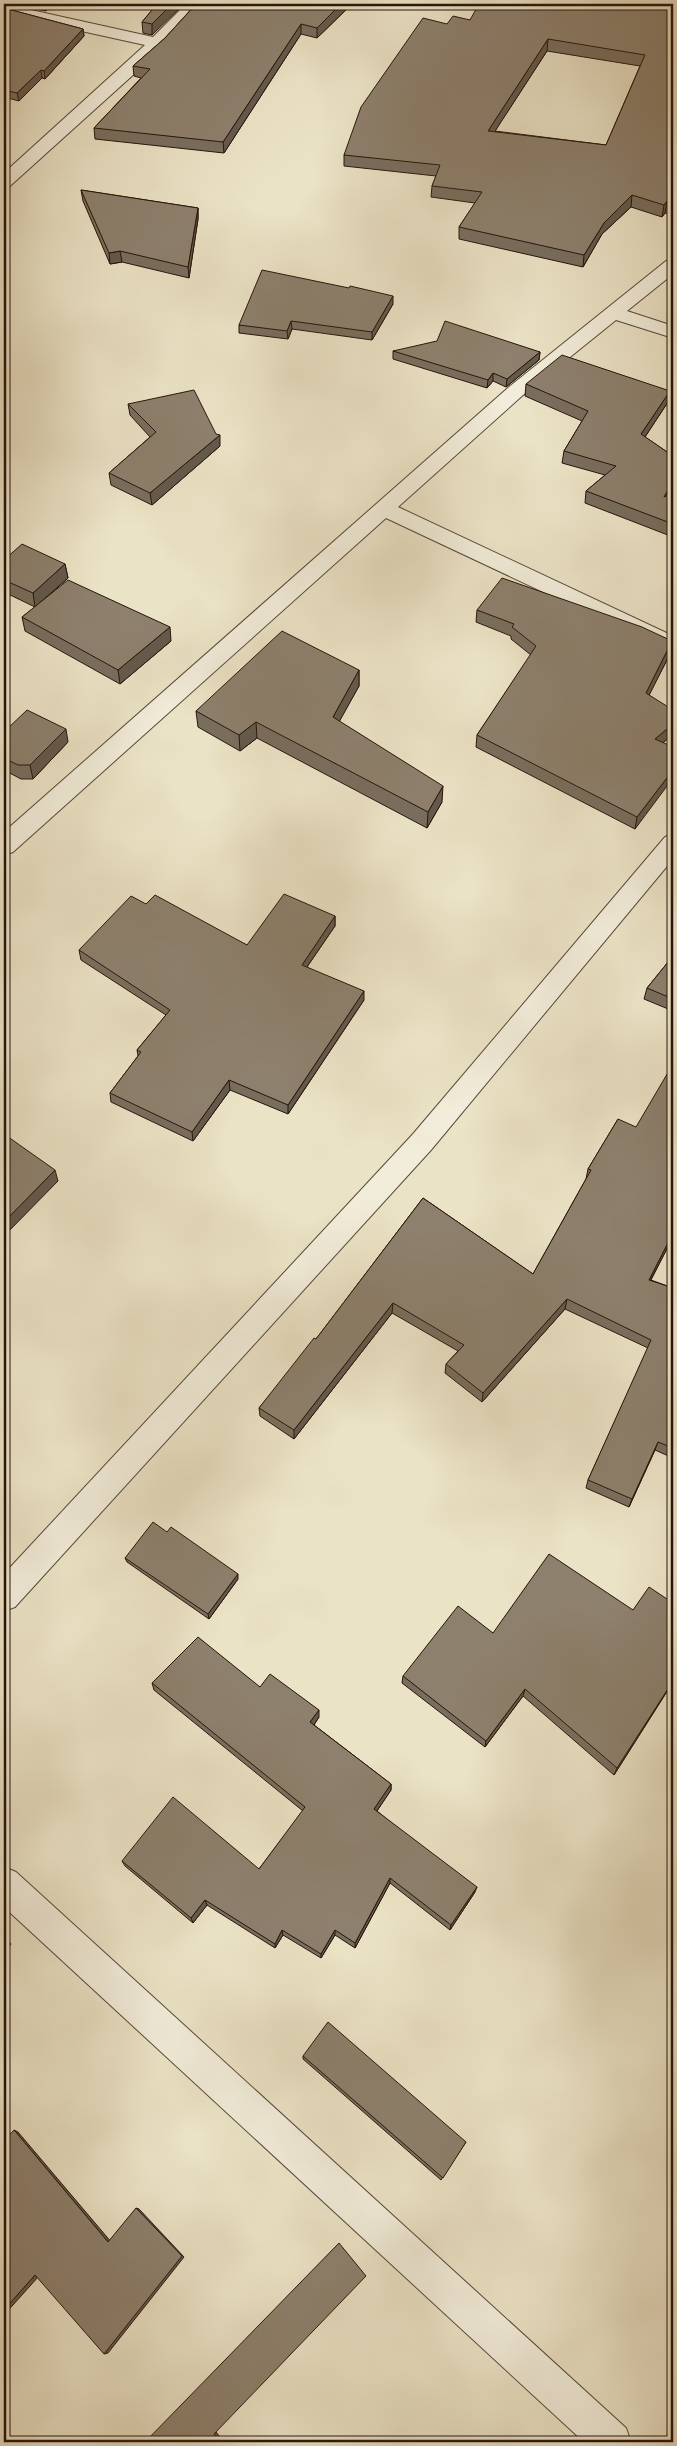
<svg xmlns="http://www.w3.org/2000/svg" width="677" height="2446" font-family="'Gentium Book Plus',serif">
<rect width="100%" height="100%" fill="#ebe3c6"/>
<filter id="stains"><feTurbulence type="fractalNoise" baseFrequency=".004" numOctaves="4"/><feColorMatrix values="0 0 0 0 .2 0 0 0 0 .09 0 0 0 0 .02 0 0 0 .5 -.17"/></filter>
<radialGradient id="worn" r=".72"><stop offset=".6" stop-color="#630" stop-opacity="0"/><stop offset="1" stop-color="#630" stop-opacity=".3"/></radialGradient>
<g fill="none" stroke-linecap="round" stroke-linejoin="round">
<defs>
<path id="minor" d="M4,4L153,37L186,4H203L164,47L10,186L4,187V173L145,45L4,14Z
M673,259V274L627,311L673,326V338L616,320L523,395L398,507L673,636V653L386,518L13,852L4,855V832L509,387L666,261Z
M673,834V859L431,1150L15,1607L4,1611V1574L413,1134L665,837Z
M4,1867L16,1872L626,2428L631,2442H584L4,1907Z"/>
</defs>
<use href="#minor" stroke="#58483a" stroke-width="2"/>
<use href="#minor" fill="#f2edda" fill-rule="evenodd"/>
</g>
<path fill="#796e5e" stroke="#27140c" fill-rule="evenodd" d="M12,4H53L46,11Z
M157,4L152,35L143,33L142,22Z
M196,4H352L317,38L301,34L224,153L95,139L94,128L141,78L134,76L133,66L165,38Z
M673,4V215L665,213L662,217L631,207L602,234L583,267L459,239V227L475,203L431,197L432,186L436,176L344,166V155L447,24L470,20ZM547,51L640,66L606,145L495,131Z
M4,8L83,29L84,36L45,79L42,78L19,101L4,97Z
M81,190L198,208V219L189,278L122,262L110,264L83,201Z
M393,304L372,340L292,329L288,339L239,333V325Z
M393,351L540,352L539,360L506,387L493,381L487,388L393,359Z
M526,384L668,402L645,437L673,456V537L585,503L586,491L605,475L562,463L564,451L582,421L525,396Z
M128,404L220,446L152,505L111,485L109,473L150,437L130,415Z
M4,560L65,564L68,578L41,602L171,641L120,684L25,631L22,617L35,607L4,592Z
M477,610L672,641L670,654L649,695L673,734L663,743L635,829L476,747L477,735L531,655L511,639V636L476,622Z
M359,670V686L339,721L442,802L427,828L257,738L240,751L198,727L196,711Z
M4,732L68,742L33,779H21L4,770Z
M146,904L247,945L335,916V926L307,967L364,1000L288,1114L230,1090L193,1141L111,1102L110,1093L138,1056L137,1050L166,1015L81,960L79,950Z
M673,956V1011L644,999L647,988Z
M618,1119L673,1237L651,1280L673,1288V1458L655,1450L629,1507L586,1488L588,1480L648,1348L565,1309L482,1402L445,1373L446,1364L458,1351L392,1313L294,1439L260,1416L259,1408L316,1339L423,1198L533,1274L586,1179L588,1169Z
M167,1532L238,1579L209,1619L127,1562L125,1558Z
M673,1603V1682L614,1775L523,1696L485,1747L402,1683L403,1676L493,1633L633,1610Z
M152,1683L260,1687L319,1717L314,1725L391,1784V1790L377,1811L475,1892L450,1930L390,1883L355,1948L335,1935L321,1958L283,1935L275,1948L207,1905L193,1923L125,1866L122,1861L259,1869L303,1811L154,1690Z
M303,2056L466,2142L441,2180L303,2059Z"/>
<path fill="#635a4c" stroke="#27140c" d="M45,4H53L46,11Z
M172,4H184L152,35V24Z
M341,4H352L317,38V28Z
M301,24V34L224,153L223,142Z
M83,29L84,36L45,79L44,71Z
M548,39L547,51L488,142V131Z
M41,70L42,78L19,101L17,93Z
M632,195L631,207L602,234L583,267L584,255L604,223Z
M667,201L665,213L662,217L664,205Z
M198,208V219L189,278L188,267Z
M120,251L122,262L110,264L109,253Z
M393,296V304L372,340V332Z
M291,321L292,329L288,339L287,331Z
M540,352L539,360L506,387L507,379Z
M493,373V381L487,388L488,380Z
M670,391L668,402L639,446L641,434Z
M220,435V446L152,505L150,493Z
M673,481L671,493L662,508L664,497Z
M65,564L68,578L35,607L33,593Z
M170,627L171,641L120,684L118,670Z
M672,641L670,654L644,705L646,693Z
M359,670V686L333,733V717Z
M256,722L257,738L240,751L239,735Z
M673,724V734L653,751L655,739Z
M66,729L68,742L33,779L30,765Z
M673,770V778L635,829L637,817Z
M443,786L442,802L427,828L428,812Z
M335,916V926L302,974V965Z
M364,991V1000L288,1114V1105Z
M229,1080L230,1090L193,1141L192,1132Z
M55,1170L58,1181L4,1236V1222Z
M673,1233V1237L646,1289L649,1280Z
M567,1299L565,1309L482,1402L483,1393Z
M393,1303L392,1313L294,1439V1430Z
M658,1442L655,1450L629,1507L632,1499Z
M238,1574V1579L209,1619L208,1614Z
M673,1681V1682L614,1775L617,1768Z
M525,1689L523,1696L485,1747L486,1741Z
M319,1710V1717L311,1729L310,1722Z
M391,1784V1790L374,1815V1809Z
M390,1878V1883L355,1948V1943Z
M477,1887L475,1892L450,1930L451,1925Z
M205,1900L207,1905L193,1923L191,1918Z
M282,1930L283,1935L275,1948V1944Z
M335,1930V1935L321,1958V1954Z
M5,1937L11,1944L4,1953V1938Z
M14,2130L18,2132L112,2243L108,2242Z
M136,2208L139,2209L184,2257L108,2353L104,2354Z
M35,2275L39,2276L4,2315V2310Z
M216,2432L224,2442H221L214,2434Z"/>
<path fill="#8d806d" stroke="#27140c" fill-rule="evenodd" d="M157,4H172L152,24L142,22Z
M196,4H341L317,28L301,24L223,142L94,128L150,69L133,66L165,38Z
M479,4H673V203L667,201L664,205L632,195L604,223L584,255L459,227L482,192L432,186L440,165L344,155L361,107L423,18L447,24L453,16L470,20ZM548,39L645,55L606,145L488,131Z
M4,8L83,29L44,71L41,70L17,93L4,90Z
M81,190L198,208L188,267L120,251L109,253Z
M262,270L349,288L350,286L393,296L372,332L291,321L287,331L239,325Z
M445,321L540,352L507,379L493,373L488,380L393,351L437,341Z
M562,355L670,391L641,434L673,456V481L664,497L673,493V524L586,491L616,466L564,451L588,411L526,384Z
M194,390L216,434L220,435L150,493L109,473L156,432L128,404Z
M22,544L65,564L33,593L4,580V560Z
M502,578L642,627L672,641L646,693L673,710V724L655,739L673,747V770L637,817L477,735L536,646L512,627L514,624L477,610Z
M68,580L170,627L118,670L22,617Z
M282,631L359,670L333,717L443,786L428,812L256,722L239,735L196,711Z
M27,710L66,729L30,765H18L4,758V732Z
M284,894L335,916L302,965L364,991L288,1105L229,1080L192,1132L110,1093L141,1052L137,1050L170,1010L79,950L131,896L146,904L155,895L247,945Z
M673,956V999L647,988Z
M673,1064V1233L649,1280L673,1288V1448L658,1442L632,1499L588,1480L651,1340L567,1299L483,1393L446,1364L464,1345L393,1303L294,1430L259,1408L314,1338L316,1339L423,1198L533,1274L591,1170L588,1169L618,1119L636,1127Z
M4,1134L55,1170L4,1222Z
M153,1522L167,1532L171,1527L238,1574L208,1614L125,1558Z
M549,1554L633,1610L649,1587L673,1603V1681L617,1768L525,1689L486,1741L403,1676L458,1606L493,1633Z
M198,1637L260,1687L270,1674L319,1710L310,1722L391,1784L374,1809L477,1887L451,1925L390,1878L355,1943L335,1930L321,1954L282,1930L275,1944L205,1900L191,1918L122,1861L173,1797L259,1869L305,1807L152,1683Z
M328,2022L466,2142L443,2178L303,2056Z
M14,2130L108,2242L136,2208L182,2256L104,2354L35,2275L4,2310V2141Z
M339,2243L366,2276L214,2434L221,2442H145Z"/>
<rect width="677" height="2446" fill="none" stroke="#ebe3c6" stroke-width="20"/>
<rect x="5" y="5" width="667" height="2436" fill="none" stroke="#27140c" stroke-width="2.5"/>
<rect x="10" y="10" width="657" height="2426" fill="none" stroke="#27140c"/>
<rect width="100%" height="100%" filter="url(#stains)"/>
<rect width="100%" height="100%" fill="url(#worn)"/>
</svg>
